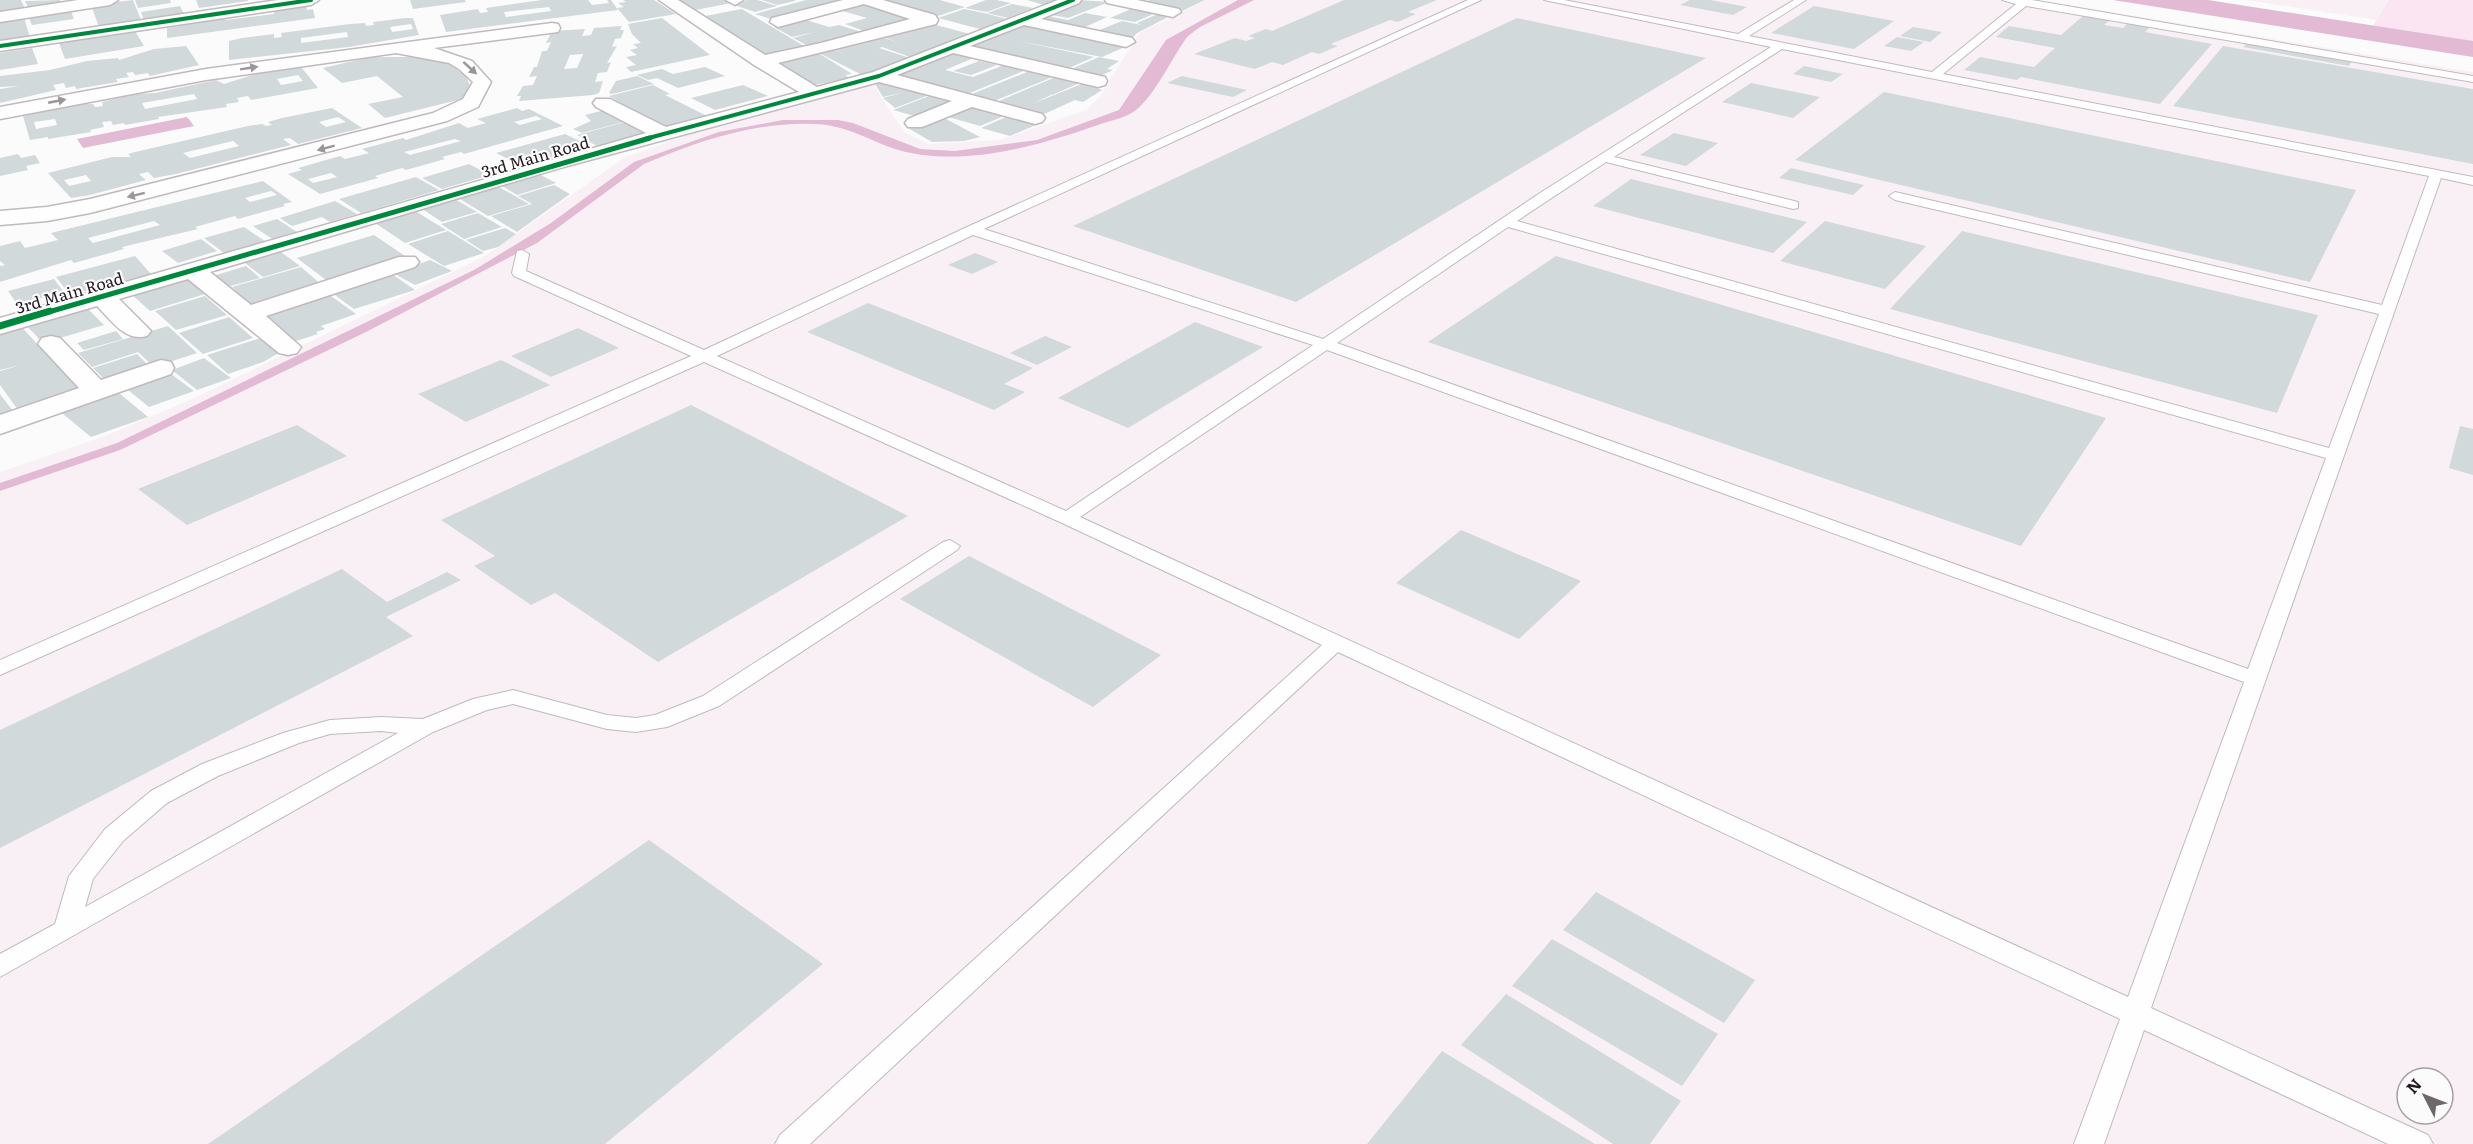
<svg xmlns="http://www.w3.org/2000/svg" width="2473" height="1144" font-family="Literata,serif">
<rect width="100%" height="100%" fill="#fbfbfb"/>
<path fill="#f9f0f5" fill-rule="evenodd" d="M1206,0H2038L2473,72V1144H0V472L105,436L192,399L406,295L485,256L622,159L684,136L873,84L904,132L929,144L1000,140L1086,110L1099,98L1139,33ZM2407,1078H2443V1114H2407Z
M2246,0H2389L2377,20Z"/>
<path fill="#fbe5f3" d="M2389,0H2473V42L2373,26Z"/>
<path fill="#e2bad4" d="M1238,0H1254L1200,27L1188,36C1172,57 1156,94 1136,110C1126,118 1109,121 1098,125C1040,145 973,165 911,153C877,147 855,126 816,124C757,121 698,141 644,164L537,243L366,332L120,450L0,491V483L117,443L474,270L551,223L634,162L719,132L783,120H838L853,123L920,149L955,151L1037,140L1119,110L1166,40Z
M2113,0H2208L2473,41V57Z
M187,117L194,126L83,148L77,139Z"/>
<path fill="#d1d9da" fill-rule="evenodd" d="M0,0H21L26,11L0,15Z
M60,0L62,5L29,10L25,1Z
M133,0L141,20L99,27L91,5Z
M135,0H170L171,3L138,8Z
M196,0H248V1L199,8Z
M410,0H465L466,2L413,9Z
M542,0H588L592,5L609,3L607,0H611L618,10L446,32L440,15L478,9L480,13L488,12L486,8ZM549,7L551,11L506,17L504,12Z
M623,0H654L676,14L629,22L617,8L624,7L618,3L626,2Z
M678,0H726L732,3L695,10Z
M747,0H757L777,6L755,12L731,4Z
M762,0H795V1L777,5Z
M806,0H848L774,20L755,14Z
M878,0H940L965,7L938,16Z
M986,0H996L1011,3L987,12L965,8Z
M1027,0H1055L1044,5Z
M1080,0L1109,2L1068,18L1046,14Z
M1150,0H1205L1182,11L1144,2Z
M1344,0H1437L1408,12L1416,14L1398,22L1390,20L1331,44L1338,46L1319,54L1312,52L1283,65L1272,62L1255,69L1194,54L1235,38L1246,41L1255,38L1248,36L1266,29L1272,31Z
M1690,0H1710L1747,7L1733,15L1680,5Z
M863,3L916,19L867,32L845,24L867,18L839,10Z
M1012,4L1033,8L1008,18L987,13Z
M306,5L307,10L313,9L315,18L167,38V28L180,26L181,23L225,15V20L274,14V9Z
M180,6L184,14L144,20L141,12Z
M1814,6L1894,21L1854,49L1771,33Z
M1133,8L1158,12L1135,22L1110,18Z
M70,9L74,19L32,25L28,16Z
M742,9L809,49L769,56L705,16Z
M964,9L984,13L1007,19L980,29L938,18Z
M1085,13L1107,17L1083,28L1034,18L1043,15L1068,20Z
M1160,13L1172,15L1137,33L1131,40L1097,31L1122,21L1141,25L1137,23Z
M2083,16L2110,20L2104,25L2123,28L2128,23L2150,27L2145,32L2212,44L2160,104L2021,77L2017,80L1964,70L1980,57L2034,67L2055,48L1996,37L2009,26L2061,35Z
M24,17L30,38L0,43V20Z
M405,18H413L419,35L349,47L229,60V41L242,38L274,34V38L282,37L281,33L350,24L365,23L366,26L374,25L373,22ZM411,24L413,29L392,32L390,27ZM347,32L348,37L301,43V38Z
M662,18L710,55L631,72L626,67L636,65L626,57L637,55L630,50L638,48L633,44L641,43L632,34L628,24Z
M1517,18L1706,58L1296,302L1073,226Z
M803,19L829,27L839,25L865,33L839,41L826,36L838,41L812,48L793,38L815,32L792,37L774,27Z
M925,22L970,34L910,57L882,47L879,48L910,58L862,75L819,53L831,49L849,55L832,49L859,41L870,45L861,41L879,36L899,43L879,35L894,31L915,38L895,31Z
M1021,24L1068,35L1055,41L1071,34L1127,46L1102,57L1014,40L1094,57L1067,69L1042,63L1050,59L1039,64L965,46Z
M622,26L620,30H624L621,38L615,39L612,47L617,46L607,63L611,62L607,72L598,73L595,82L603,81L599,93L593,95L519,101L521,96H517L523,86L533,85L537,76L529,77L534,67H537L542,51H547L551,42L546,43L552,31L585,29L582,36L591,35L594,28ZM583,54L577,68L564,69L570,55Z
M1913,27L1942,32L1930,42L1900,36Z
M135,31L144,46L65,59L59,43Z
M1897,37L1924,42L1911,51L1884,46Z
M2249,41L2353,59L2349,66L2243,47Z
M186,46L199,65L150,76L148,73L135,75L133,72L126,73L129,77L116,79L118,82L76,89L75,86L66,88L64,83L53,85L56,90L0,103V89L19,86L0,87V76L50,70L87,61L118,58L119,60L154,49Z
M2223,46L2473,89V164L2173,106Z
M32,48L38,64L0,70V53Z
M815,51L852,74L845,75L850,78L815,85L774,59Z
M952,51L976,57L945,70L973,77L1004,65L1026,70L965,95L888,76Z
M370,57H439L466,76L474,96L385,118L368,104L403,97L377,76L342,83L323,68Z
M1099,57L1119,61L1107,69L1113,70L1098,77L1069,70Z
M979,61L997,65L971,75L953,71Z
M1804,66L1843,74L1831,82L1793,74Z
M301,67L318,88L251,100L248,96L237,98L239,102L226,104L227,107L158,117L159,119L125,125L124,123L113,125L111,121L102,122L104,127L90,130L91,132L48,139V137L30,140L23,116L82,104H93L95,107L103,106L102,102L134,94L155,93L216,80L224,84L265,71ZM298,75L303,81L281,85L277,79ZM194,94L197,99L145,109L142,103ZM55,119L57,125L36,129L34,122Z
M705,67L725,76L678,88L657,78L648,80L637,75L662,69L673,74Z
M1032,70L1055,76L992,102L967,96Z
M637,76L654,84L612,94L609,93L616,81Z
M1058,76L1082,82L1052,95L1044,93L1051,95L1032,104L1084,83L1102,90L1083,102L1075,100L1042,115L994,103Z
M1182,76L1247,90L1233,97L1167,83Z
M880,83L914,91L929,95L895,108L883,98L905,92L883,97L875,84Z
M1751,83L1820,97L1793,118L1722,102Z
M653,85L670,94L665,95L707,116L662,128L609,96Z
M743,85L768,96L715,110L691,98Z
M1884,92L2356,190L2310,282L1795,160Z
M929,96L953,103L918,117L893,110Z
M969,106L1004,116L980,126L945,116Z
M332,108L362,128L298,144L290,138L283,139L291,145L176,174L154,178L148,172L139,174L146,180L90,195L71,198L48,173L112,157H131L128,154L135,152L248,126L262,124L266,126L272,125L268,122L282,118ZM338,117L346,122L326,127L319,122ZM233,141L239,146L190,158L183,153ZM86,175L91,181L69,186L64,180Z
M517,108L522,111L529,109L563,126L464,154L461,152L442,157L445,159L406,170L402,168L375,176L378,178L320,194L288,174L302,170L298,168L340,156L345,159L369,153L362,149L403,138L406,140L459,123L468,128L486,123L477,119ZM536,116L542,119L520,125L514,122ZM455,139L461,141L410,155L404,152ZM331,173L337,177L313,183L308,179Z
M605,110L627,121L582,133L573,129L591,121L585,115Z
M1006,117L1036,125L1010,136L981,128Z
M946,119L980,137L964,141L932,142L908,128Z
M625,122L645,132L597,146L577,135Z
M1674,133L1718,143L1686,166L1640,155Z
M565,134L592,147L522,166L496,153Z
M18,154L21,158L35,155L40,163L26,166L28,170L0,176V158Z
M469,164L490,175L442,189L422,178Z
M1791,168L1864,185L1853,195L1779,178Z
M537,173L556,183L517,195L499,184Z
M416,177L439,190L361,213L339,199Z
M1631,179L1807,222L1773,253L1593,206Z
M263,181L292,202L283,204L285,206L238,219L235,216L195,227L198,229L122,247L124,249L74,263L71,260L0,282V266L5,265L0,261V246L20,241L25,248L58,240L51,233ZM271,191L277,195L250,202L245,198ZM154,221L160,225L93,243L88,238Z
M554,185L570,194L517,232L491,216L532,204L518,196Z
M499,187L529,204L488,216L460,199Z
M453,198L477,212L442,222L419,207Z
M335,201L357,214L330,222L322,217L292,226L280,218Z
M412,209L446,230L405,243L372,221Z
M478,213L502,227L464,239L441,224Z
M277,219L297,232L272,239L253,226Z
M1825,221L1926,246L1885,289L1780,261Z
M244,227L265,241L224,253L204,238Z
M505,228L516,234L498,247L483,251L466,240Z
M448,231L484,253L444,266L408,244Z
M1962,231L2318,315L2277,413L1890,309Z
M374,235L405,256L326,280L297,258Z
M201,239L217,251L178,263L162,251Z
M277,249L300,266L263,277L240,259Z
M975,253L998,262L972,274L948,265Z
M135,256L151,274L70,295L56,277Z
M1556,256L2106,418L2021,546L1428,342Z
M430,260L452,271L415,285L393,273Z
M246,266L260,278L227,287L213,276Z
M301,267L322,285L252,306L232,287Z
M392,274L415,290L354,309L332,293Z
M183,276L205,294L150,311L129,292Z
M54,279L64,292L17,304L8,291Z
M327,293L356,314L321,326L325,329L316,332L318,334L296,341L263,314Z
M205,296L227,315L176,330L155,311Z
M868,303L1033,368L1004,384L1025,392L994,410L807,332Z
M84,305L104,325L43,343L24,323Z
M229,317L253,338L203,354L179,333Z
M1195,322L1263,347L1128,428L1058,398Z
M19,324L38,345L43,344L80,390L18,410L0,385V371L21,365L0,370V330Z
M168,326L197,353L154,367L138,352L92,367L78,353Z
M578,328L619,348L551,377L511,356Z
M116,331L123,339L84,350L77,343Z
M1045,336L1072,347L1037,365L1010,353Z
M261,338L279,353L263,362L228,374L207,355Z
M137,354L151,368L107,382L93,368Z
M204,358L231,378L197,390L172,370Z
M501,360L550,385L466,422L418,394Z
M167,371L194,391L149,407L123,386Z
M114,389L148,417L91,437L57,409Z
M0,394L13,411L0,415Z
M691,405L908,516L658,662L555,593L531,605L474,566L495,556L441,520Z
M297,425L347,456L187,525L138,489Z
M2460,426L2473,429V475L2449,468Z
M1461,530L1581,581L1519,639L1396,583Z
M969,556L1161,655L1093,707L900,599Z
M342,569L387,602L447,572L461,580L386,617L413,636L0,848V730Z
M649,840L823,964L605,1144H208Z
M1596,892L1755,980L1724,1023L1563,930Z
M1552,939L1718,1034L1682,1086L1512,986Z
M1506,994L1681,1101L1650,1144H1613L1461,1045Z
M1442,1051L1595,1144H1367Z"/>
<g fill="none" stroke-linecap="round" stroke-linejoin="round">
<defs>
<path id="lane" d="M1468,0H1481L984,229L1323,339L1543,191L1771,47L1544,0H1564L1738,34L1794,0H1806L1749,36L1932,72L2016,4L2002,0H2032L2473,76V82L2026,6L1943,74L2473,177V185L2441,178L2151,1008L2428,1135L2433,1144H2388L2144,1030L2104,1144H2074L2120,1019L1338,652L810,1144H775L780,1135L1322,645L1060,522L704,362L0,675V660L691,356L514,276L512,273L517,251L522,250L529,254L526,271L704,350L967,227ZM1782,49L2429,176L2382,305L1895,192L1889,196L1895,200L2379,314L2329,448L1517,221L1606,162L1793,209L1798,208V202L1614,157ZM1508,227L2326,458L2248,669L1337,343ZM973,235L1313,345L1066,511L717,356ZM1327,350L2244,682L2128,997L1080,517Z
M950,540L960,546L957,550L719,706L667,727L636,732L607,729L513,704L487,710L433,732L0,977V954L55,924L69,876L105,829L151,791L202,764L283,733L330,720L381,717L423,719L473,699L513,690L607,715L636,718L655,715L703,696L943,542ZM381,731L398,733L85,907L93,879L123,841L167,803L218,776L299,743L330,734Z"/>
<path id="street" d="M78,0H118L110,5L0,22V12Z
M278,0H319L311,5L0,51V41Z
M659,0H678L765,55L821,43L910,19L864,4L778,27L770,22L772,18L843,0H883L935,15L938,20L936,24L778,63L817,87L873,72L1058,0H1081L1079,3L1041,19L1132,38L1135,42L1126,47L1024,25L970,46L1105,77L1107,81L1105,85L1098,87L953,53L897,75L1042,114L1045,118L1042,122L1035,124L972,107L922,127H908L905,123L908,119L952,101L879,82L560,168L210,272L251,305L399,257H415L419,262L415,267L266,316L301,347L297,353L288,355L279,353L188,279L119,299L151,331L147,336C125,342 111,320 97,306L0,334V318L646,133L596,107L593,103L596,99H610L666,127L799,92L754,65Z
M726,0H743L735,5Z
M1105,0H1137L1179,9L1181,12L1173,17L1107,3Z
M552,23L558,24L560,28L558,32L434,48L472,61L491,82L478,107L447,121L90,213L47,221L0,225V211L47,207L90,199L433,113L463,99L473,82L459,69L449,63L396,53L206,80L0,119V107L206,69Z
M51,336L60,338L101,380L161,360L171,362L174,368L171,374L0,434V415L79,388L38,344L42,338Z"/>
</defs>
<use href="#lane" stroke="#c0babd" stroke-width="2"/>
<use href="#street" stroke="#c0babd" stroke-width="3"/>
<use href="#lane" fill="#fefefe" fill-rule="evenodd"/>
<use href="#street" fill="#fefefe" fill-rule="evenodd"/>
<defs>
<path id="cycleway-far2" d="M0,46L311,0
M645,139L879,76L1073,0"/>
<path id="cycleway-far1" d="M45,313L650,138"/>
<path id="cycleway" d="M0,326L50,311"/>
</defs>
<use href="#cycleway-far2" stroke="#fbfbfb" stroke-width="6"/>
<use href="#cycleway-far1" stroke="#fbfbfb" stroke-width="8"/>
<use href="#cycleway" stroke="#fbfbfb" stroke-width="10"/>
<use href="#cycleway-far2" stroke="#00873e" stroke-width="4"/>
<use href="#cycleway-far1" stroke="#00873e" stroke-width="5"/>
<use href="#cycleway" stroke="#00873e" stroke-width="7"/>
</g>
<defs><path id="oneway-solid" d="M-6-.8H1V-3.2L6.5 0L1 3.2V.8H-6Z" transform="scale(1.5)"/></defs>
<g fill="#9b9699">
<use href="#oneway-solid" transform="translate(249 68) rotate(-9)"/>
<use href="#oneway-solid" transform="translate(470 68) rotate(42)"/>
<use href="#oneway-solid" transform="translate(57 101) rotate(-11)"/>
<use href="#oneway-solid" transform="translate(326 148) rotate(165)"/>
<use href="#oneway-solid" transform="translate(136 195) rotate(166)"/>
</g>
<g text-anchor="middle" dominant-baseline="central" stroke-width="4.5" stroke-linejoin="round" paint-order="stroke">
<g font-size="16" fill="#22171e" stroke="#fbfbfb">
<text transform="translate(535 156) rotate(-16)">3rd Main Road</text>
<text transform="translate(69 292) rotate(-16)">3rd Main Road</text>
</g>
</g>
<g transform="translate(2425 1096) rotate(312)"><circle r="28" fill="#fbfbfb" stroke="#a4a0a3" stroke-width="1.5"/>
<path d="M0-4.5L10 22L0 15L-10 22Z" fill="#6e676b"/>
<text y="-9" font-size="16" font-weight="bold" text-anchor="middle" fill="#22171e">N</text>
</g>
</svg>
